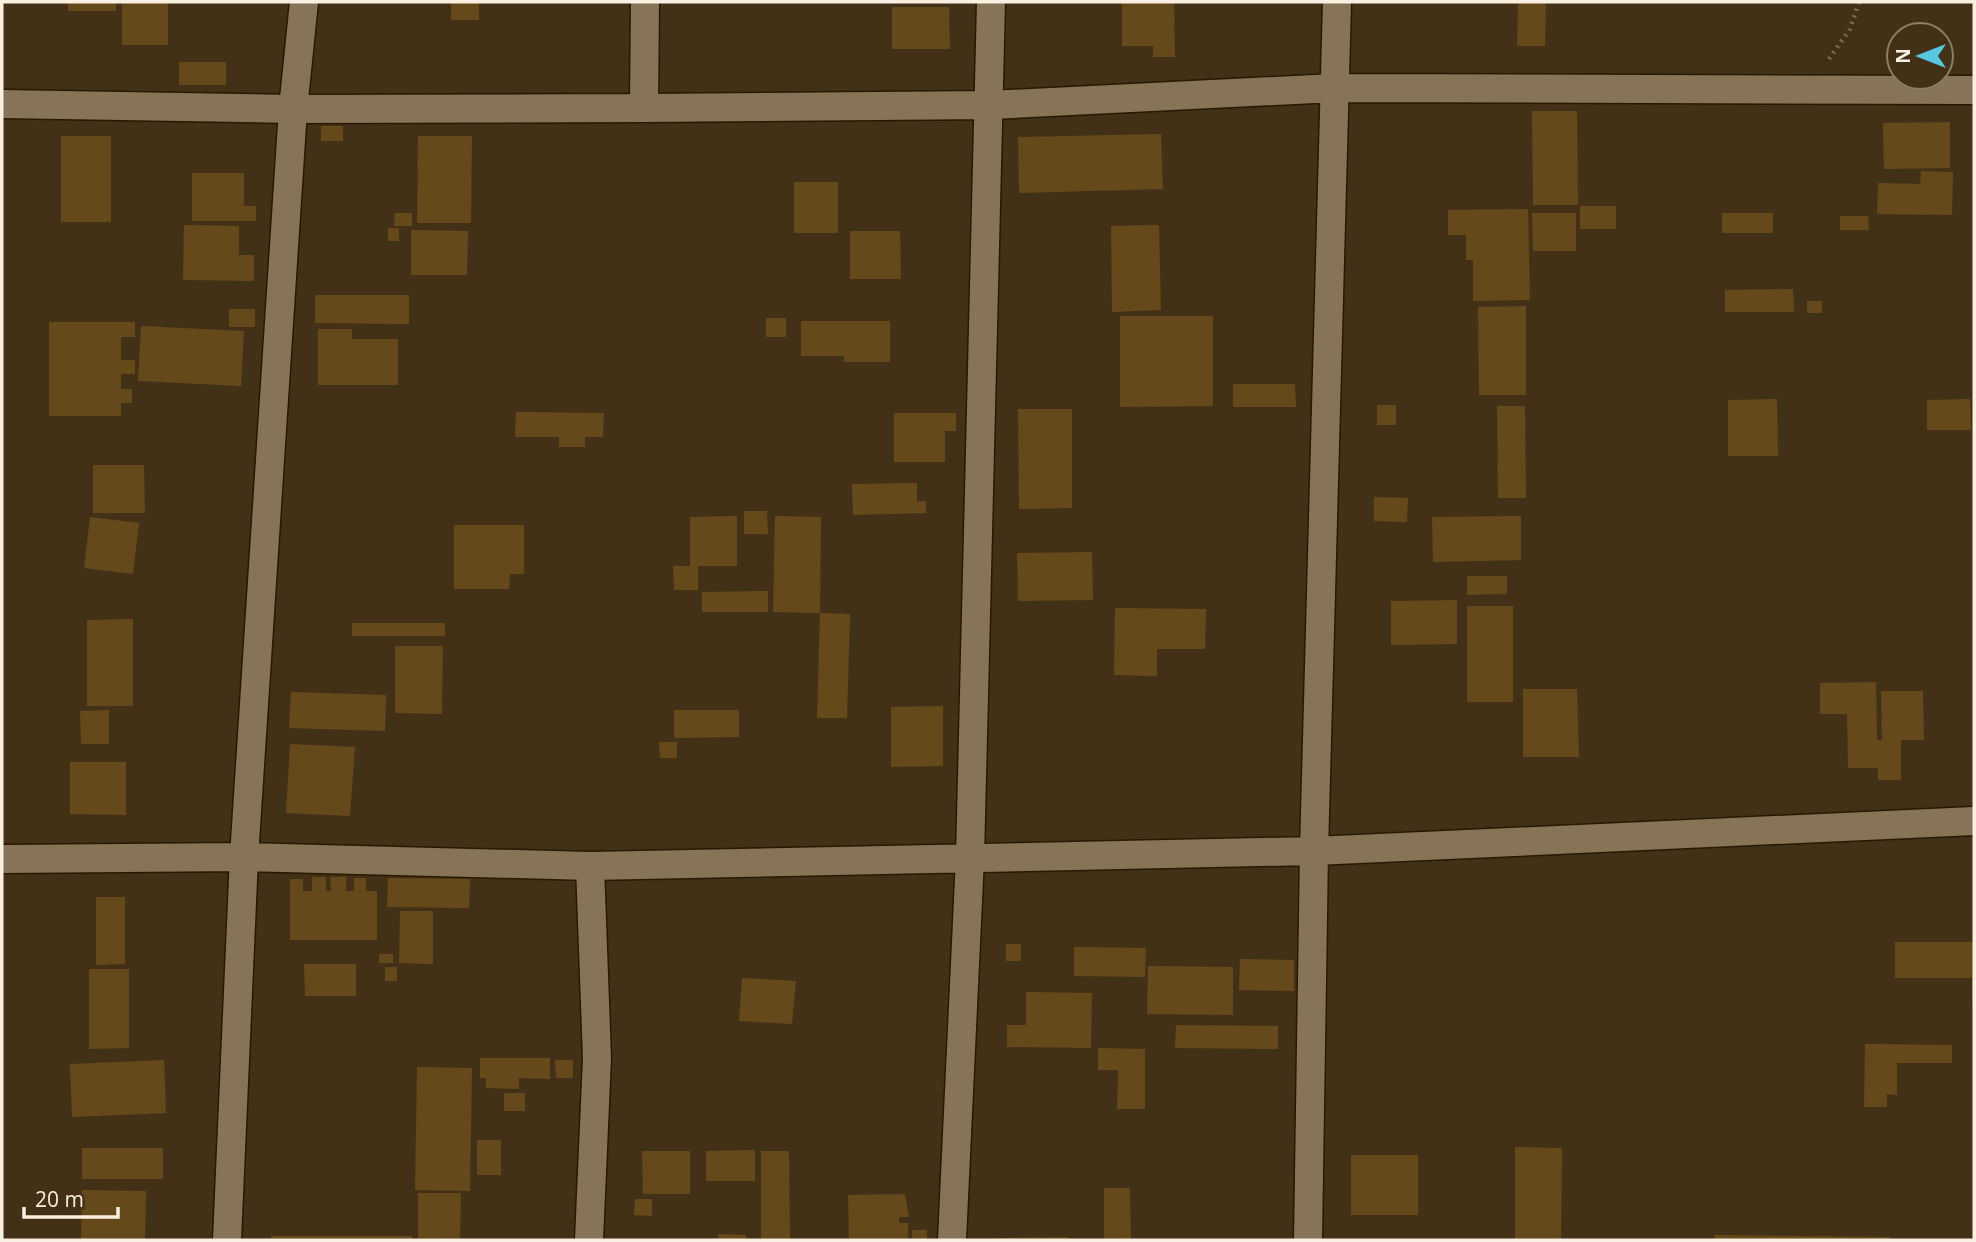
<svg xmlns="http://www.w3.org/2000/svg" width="1976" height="1242" font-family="'Open Sans',sans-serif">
<rect width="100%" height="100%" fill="#433117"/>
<path fill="#66491a" d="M68,2H116V11H68Z
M122,2H168V45H122Z
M451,2H479V20H451Z
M1122,2H1174L1175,57H1153V46H1122Z
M1518,2H1546L1545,46H1517Z
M892,7H949L950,49H892Z
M179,62H226V85H179Z
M1532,111H1577L1578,205H1533Z
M1950,122V168L1884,169L1883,123Z
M321,126H343V141H321Z
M1161,134L1163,189L1019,193L1018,137Z
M61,136H111V222H61Z
M418,136H472L471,223H417Z
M1921,171L1953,172L1952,215L1877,214L1878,183L1920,184Z
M192,173H244V206H256V221H192Z
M794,182H838V233H794Z
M1580,206H1616V229H1580Z
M1528,209L1530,300L1473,301V260H1466V235H1448V210Z
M395,213H412V226H394Z
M1532,213H1576V251H1533Z
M1722,213H1773V233H1722Z
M1840,216H1868L1869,230H1840Z
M184,225L239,226V255H254V281L183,280Z
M1159,225L1161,310L1112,312L1111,226Z
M388,228H399V241H388Z
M411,230L468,231L467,275H411Z
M850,231H900L901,279H850Z
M1793,289L1794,312H1725V290Z
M315,295H409V324L315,323Z
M1807,301H1822V313H1807Z
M1526,306V395H1479L1478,307Z
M229,309H255V327H229Z
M1120,316H1213V406L1120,407Z
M766,318H786V337H766Z
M801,321H890V362H844V356H801Z
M49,322H135V337H121V360H135V374H121V389H132V403H121V416H49Z
M141,326L244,331L241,386L138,381Z
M318,329H352V339H398V385H318Z
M1233,384H1295L1296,407H1233Z
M1777,399L1778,456H1728V400Z
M1970,399L1971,430H1927V400Z
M1377,405H1396V425H1377Z
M1497,406H1525L1526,498H1498Z
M1018,409H1072V508L1019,509Z
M516,412L604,413L603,437H585V447H559V437H515Z
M894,413H956V431H945V462H894Z
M93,465H144L145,513H93Z
M917,483V502L926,501V513L853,515L852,484Z
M1374,497L1408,498L1407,522L1374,521Z
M744,511H767L768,534H744Z
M737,516V566H698V590H674L673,566H690V517Z
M775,516L821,517L820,613L773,612Z
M1521,516V560L1433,562L1432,517Z
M90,517L139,523L133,574L84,568Z
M454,525H524V574H510L509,589H454Z
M1092,552L1093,600L1018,601L1017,553Z
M1467,576H1507V594L1467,595Z
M768,591V612H702V592Z
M1457,600V644L1391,645V601Z
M1467,606H1513V702H1467Z
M1115,608L1206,609L1205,649H1157V676L1114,675Z
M820,613L850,614L847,718H817Z
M133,619V706H87V620Z
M352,623H445V636H352Z
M395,646H443L442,714L395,713Z
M1876,682L1877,740H1882L1881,691H1923L1924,740H1901V780H1878V768H1848L1847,714H1820V683Z
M1523,689H1577L1579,757H1523Z
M291,692L386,695L385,731L289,728Z
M943,706V766L891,767V707Z
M109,710V744H81L80,711Z
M674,710H739V737L674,738Z
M659,742H677V758H660Z
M290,744L355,747L350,816L286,813Z
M70,762H126V815L70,814Z
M312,877H326V891H331L330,877H346V891H354V878H366V891H377V940H290V879H303V891H312Z
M388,878L470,879L469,908L387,907Z
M96,897H125V964L96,965Z
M400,911H433V964L399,963Z
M1895,942H1974V1004H1972V978H1895Z
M1006,944H1021V961H1006Z
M1074,947L1146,948L1145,977L1074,976Z
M379,954H393V963H379Z
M1240,959L1294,960V991L1239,990Z
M304,964H356V996H305Z
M1148,966L1233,967V1015L1147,1014Z
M385,967H397V981H385Z
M89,969H129V1048L89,1049Z
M742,978L796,981L792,1024L739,1021Z
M1026,992L1092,993L1091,1048L1007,1047V1025H1026Z
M1176,1025L1278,1026V1049L1175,1048Z
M1865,1044L1952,1045V1063H1897V1095L1887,1094V1107H1864Z
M1098,1048L1145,1049V1109H1117L1118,1070H1098Z
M480,1058H550V1079L519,1078V1089L486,1088V1078H480Z
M164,1060L166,1113L72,1117L70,1064Z
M555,1060H573V1078H556Z
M417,1067L472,1068L470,1191L415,1190Z
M504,1093H525V1111H504Z
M477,1140H501V1175H477Z
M1515,1147L1562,1148L1561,1239H1515Z
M82,1148H163V1179H82Z
M755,1150V1181H706V1151Z
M642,1151H690V1194H643Z
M761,1151H789L790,1240H761Z
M1351,1155H1418V1215H1351Z
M1104,1188H1130L1131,1240H1104Z
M82,1190L146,1191L145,1240H81Z
M418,1193H461L460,1239L418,1238Z
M905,1194L909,1217H899V1223H908V1240H849L848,1195Z
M635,1199H652V1216L634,1215Z
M912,1230H927V1240H912Z
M718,1234L746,1235V1240H718Z
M1715,1235L1890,1237V1240H1715Z
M271,1236H412V1240H271Z
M1068,1237V1240H997V1238Z"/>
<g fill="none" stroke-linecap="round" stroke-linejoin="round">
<defs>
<path id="street" d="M2,104L293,109L644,108L990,105L1335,88L1974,90
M644,108L645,2
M2,859L244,857L590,866L1314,851L1974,821
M227,1240L244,857L293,109L304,2
M589,1240L597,1058L590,866
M952,1240L970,858L991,2
M1308,1240L1314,851L1337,2"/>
</defs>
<use href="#street" stroke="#291900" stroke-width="31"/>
<path stroke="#7c6c56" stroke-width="4.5" stroke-dasharray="2 5" stroke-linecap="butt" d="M1829,59L1850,29L1859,2"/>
<use href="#street" stroke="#877357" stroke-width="28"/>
</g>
<rect width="1976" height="1242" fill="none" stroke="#faefe0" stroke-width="7"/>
<g transform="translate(1920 56) rotate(270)"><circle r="33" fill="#433117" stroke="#8c7d67" stroke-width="2"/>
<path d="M0-5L12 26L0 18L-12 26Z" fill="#56c9e0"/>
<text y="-10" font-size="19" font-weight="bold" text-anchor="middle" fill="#faefe0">N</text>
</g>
<path d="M24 1207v10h94v-10" fill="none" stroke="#faefe0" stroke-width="3.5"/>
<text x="35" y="1207" font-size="21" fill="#faefe0" stroke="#433117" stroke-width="5" paint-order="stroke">20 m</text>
</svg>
